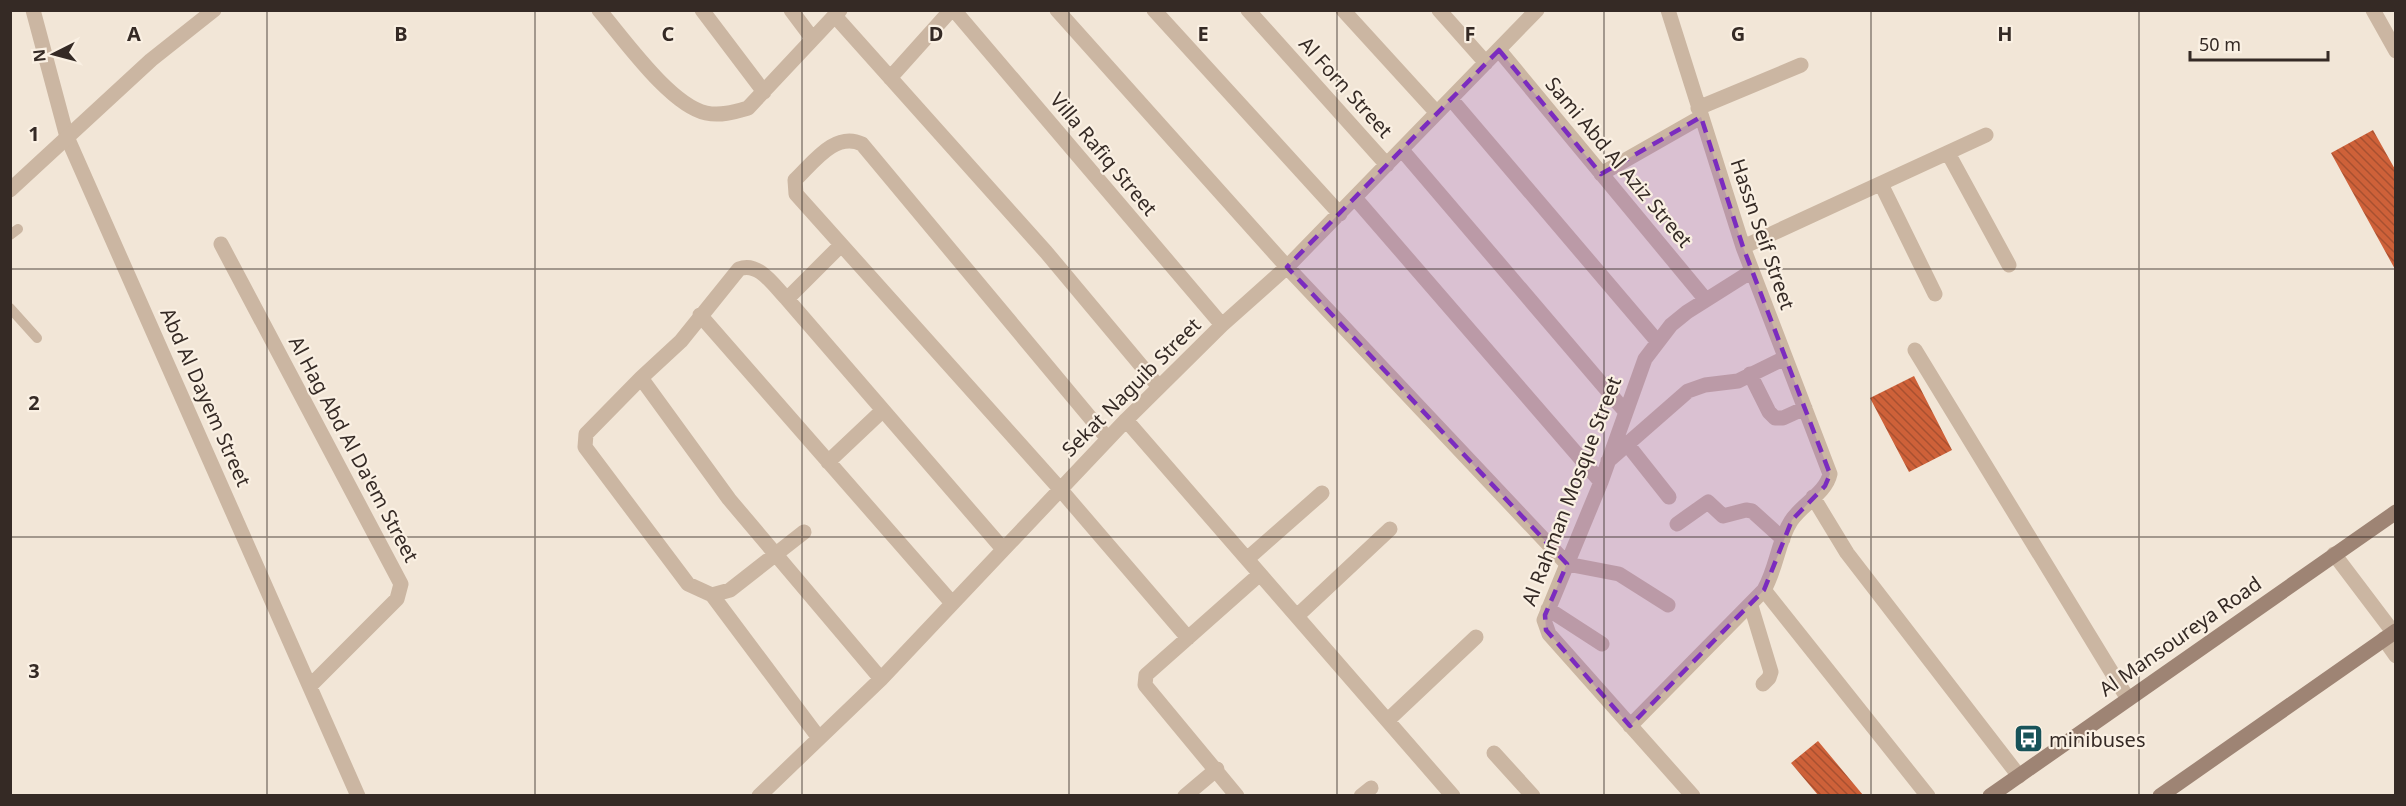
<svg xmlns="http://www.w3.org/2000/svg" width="2406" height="806" font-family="'Noto Sans',sans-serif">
<defs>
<pattern id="building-back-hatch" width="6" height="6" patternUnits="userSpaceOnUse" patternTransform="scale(1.5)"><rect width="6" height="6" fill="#ce6139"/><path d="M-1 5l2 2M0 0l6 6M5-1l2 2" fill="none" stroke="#a85030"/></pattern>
</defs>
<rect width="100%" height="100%" fill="#f2e6d7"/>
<path fill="url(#building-back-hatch)" d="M2373,130L2396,171V271L2331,153Z
M1914,376L1952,450L1909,472L1870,398Z
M1818,741L1863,795H1818L1791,763Z"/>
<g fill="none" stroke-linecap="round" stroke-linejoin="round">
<path stroke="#cbb6a2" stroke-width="10" d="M10,235L18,229
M10,308L37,338"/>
<path stroke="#cbb6a2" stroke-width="15" d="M33,10L67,137L358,796
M599,10C624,39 670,105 706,113C721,116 734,112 748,108L840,10
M702,10L764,92
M791,10L812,38
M954,10L1222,325
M1057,10L1287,267L1567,564L1619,574L1668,605
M1154,10L1340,214
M1248,10L1387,165
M1343,10L1437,113
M1439,10L1486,63
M2373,10L2396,51
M835,16L1046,252L1159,387
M1499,50L1706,300
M890,78L951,10
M1451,99L1657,341
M1698,108L1801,65
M1402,150L1624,410
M1948,153L2009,265
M1601,174L1701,117
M1881,184L1935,294
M1355,198L1601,482
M221,244L401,584L397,599L311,685
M1743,247L1986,135
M787,299L841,245
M700,315L952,603
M1915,350L2128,699
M1750,374L1769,412L1775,418H1783L1805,408
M641,378L586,434L585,447L688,584L712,595L730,590L804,532
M1126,420L1453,796
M1108,439L862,144C835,131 813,163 795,180L796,194L1060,489L1188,638
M1627,444L1669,497
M1608,461L1688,391L1705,385L1738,381L1785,358
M828,462L882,411
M1813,497L1847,553L2019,776
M1677,524L1708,502L1723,516L1746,510L1752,511L1783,539
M2334,554L2393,632
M1247,559L1322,493
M1764,590L1928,796
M712,595L819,738
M1751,606L1771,672L1769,678L1763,684
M1548,609L1602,644
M1297,616L1390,529
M2384,639L2396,656
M881,679L729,499L641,378L681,341L739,269C759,261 774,286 787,299L1003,549
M1388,720L1476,637
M1630,726L1764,590C1777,567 1778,541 1791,521C1801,505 1826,493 1830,474L1743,247L1668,10
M1494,753L1533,796
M759,796L881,679L1126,420L1222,325L1287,267L1537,10
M1185,796L1217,769
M1237,796L1145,685L1146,675L1260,574
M1361,796L1371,788
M1693,796L1549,634L1544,620L1601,482L1645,359L1671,325L1687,312L1752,271"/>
<path stroke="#cbb6a2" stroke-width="15" d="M10,190L151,60L214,10"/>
<path stroke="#9e8474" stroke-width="15" d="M1990,796L2396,512
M2160,796L2396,631"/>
</g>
<path fill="#7b2cbf" fill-opacity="0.2" stroke="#7b2cbf" stroke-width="4.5" stroke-dasharray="12 8" stroke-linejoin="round" d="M1499,50L1601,174L1701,117L1743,247L1830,474L1825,486L1792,520L1764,590L1630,726L1546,630L1545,615L1567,564L1287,267Z"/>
<path fill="none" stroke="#352a25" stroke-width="1.5" stroke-opacity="0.55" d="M267,10V796M535,10V796M802,10V796M1069,10V796M1337,10V796M1604,10V796M1871,10V796M2139,10V796M10,269H2396M10,537H2396"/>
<defs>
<symbol id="bus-square" viewBox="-11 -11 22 22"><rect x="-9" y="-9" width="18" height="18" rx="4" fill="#185359" stroke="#faf0e3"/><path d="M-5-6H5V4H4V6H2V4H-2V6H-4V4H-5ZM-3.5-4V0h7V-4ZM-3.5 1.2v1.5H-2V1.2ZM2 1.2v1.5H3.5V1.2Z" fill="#fff"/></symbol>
</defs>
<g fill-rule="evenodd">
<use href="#bus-square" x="2012" y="722" width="33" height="33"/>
</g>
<g text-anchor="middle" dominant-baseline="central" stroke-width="4.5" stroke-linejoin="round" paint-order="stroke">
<g font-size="20" fill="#352a25" stroke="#faf0e3">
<text transform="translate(1346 87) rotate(48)">Al Forn Street</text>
<text transform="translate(1104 154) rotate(50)">Villa Rafiq Street</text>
<text transform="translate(1619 162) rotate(50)">Sami Abd Al Aziz Street</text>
<text transform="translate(1763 234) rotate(71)">Hassn Seif Street</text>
<text transform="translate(1131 387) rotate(-45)">Sekat Naguib Street</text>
<text transform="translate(206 397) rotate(66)">Abd Al Dayem Street</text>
<text transform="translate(354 449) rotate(62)">Al Hag Abd Al Da'em Street</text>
<text transform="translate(1571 491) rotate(-69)">Al Rahman Mosque Street</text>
<text transform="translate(2180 636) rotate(-35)">Al Mansoureya Road</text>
</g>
<g font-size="20" fill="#352a25" stroke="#faf0e3" text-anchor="start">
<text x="2049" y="739">minibuses</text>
</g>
</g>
<g font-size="20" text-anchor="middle" font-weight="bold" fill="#352a25" stroke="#faf0e3" stroke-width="4.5" stroke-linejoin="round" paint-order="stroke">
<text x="134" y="41">A</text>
<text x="401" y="41">B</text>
<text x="668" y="41">C</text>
<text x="936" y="41">D</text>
<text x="1203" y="41">E</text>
<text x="1470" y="41">F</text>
<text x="1738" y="41">G</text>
<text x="2005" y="41">H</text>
<text x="34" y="141">1</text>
<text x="34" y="410">2</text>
<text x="34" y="678">3</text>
</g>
<rect width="2406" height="806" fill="none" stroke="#352a25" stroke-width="24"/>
<g transform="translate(54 54) rotate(264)" stroke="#faf0e3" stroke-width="4.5" paint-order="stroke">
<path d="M0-4.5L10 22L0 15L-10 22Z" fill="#352a25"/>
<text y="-9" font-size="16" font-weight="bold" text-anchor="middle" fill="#352a25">N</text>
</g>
<path d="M2190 51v9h138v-9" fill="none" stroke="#352a25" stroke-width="3"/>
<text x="2199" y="51" font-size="18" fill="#352a25" stroke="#faf0e3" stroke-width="4.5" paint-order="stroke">50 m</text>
</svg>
